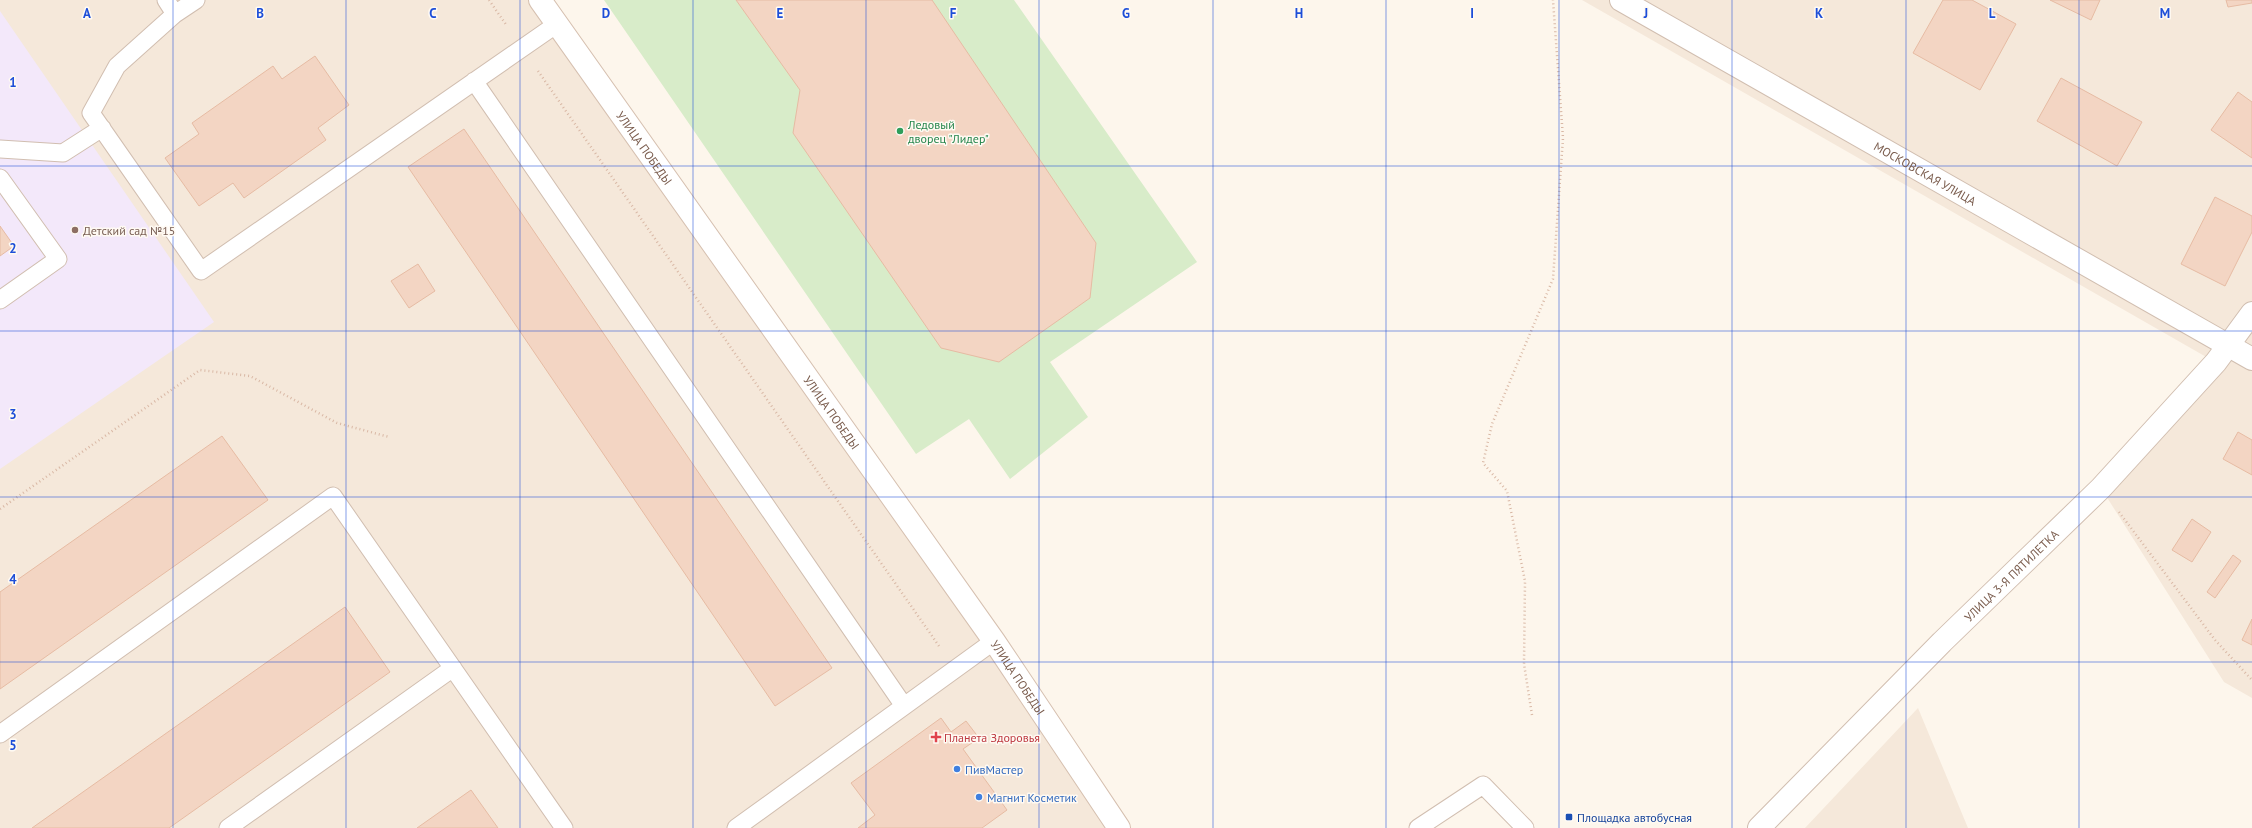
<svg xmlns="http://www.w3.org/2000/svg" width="2252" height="828" font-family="'PT Sans',sans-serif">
<rect width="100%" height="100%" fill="#fdf6ec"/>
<path fill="#f5e8da" d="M0,0H540L1119,828H0Z
M1582,0H2252V698L2224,682L2101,488L2215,362Z
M1918,708L1968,828H1805Z"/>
<path fill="#f3e8fa" d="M0,11L214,322L0,469Z"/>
<path fill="#d8ecc9" d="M604,0H1014L1197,262L1050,362L1088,417L1010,479L969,419L916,454Z"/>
<path fill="#f3d5c3" stroke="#e6bba3" d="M736,0H932L1096,243L1090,298L999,362L941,348L793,133L800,90Z
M1943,0H1972L2016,24L1980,90L1913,53Z
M2050,0H2100L2091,20Z
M2226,0H2252V3L2228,7Z
M315,56L349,105L318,128L326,140L244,198L233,183L199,206L165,158L199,134L192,123L273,66L282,79Z
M2061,78L2142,122L2117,166L2037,121Z
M2238,92L2252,102V158L2211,130Z
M464,129L832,668L775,706L408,167Z
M2215,197L2252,216V232L2225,286L2181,264Z
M0,226L14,246L0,256Z
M418,264L435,291L409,308L391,281Z
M2238,432L2252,440V475L2223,459Z
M222,436L268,500L0,689V592Z
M2192,519L2211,532L2192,562L2172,550Z
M2233,555L2241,561L2215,598L2207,592Z
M345,607L390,672L169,828H32Z
M2252,619V645L2242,640Z
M941,718L951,732L966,721L979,738L963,749L1007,810L982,828H858L875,815L851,783Z
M471,790L498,828H417Z"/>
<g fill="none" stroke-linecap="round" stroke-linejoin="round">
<defs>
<path id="lane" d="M166,0L175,14
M196,0L175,14L117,66L91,113L201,271L557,24
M474,81L904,706
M0,149L63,153L102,128
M0,178L58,259L0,300
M0,734L333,496L564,828
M228,828L453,668
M736,828L994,641
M1418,828L1483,785L1525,828"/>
<g id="street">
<path id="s1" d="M1621,0L2252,359"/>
<path id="s2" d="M1759,828L1942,642L2101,488L2216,362L2252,313"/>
</g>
<g id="secondary">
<path id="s3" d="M540,0L994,641L1119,828"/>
</g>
</defs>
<use href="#lane" stroke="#d1beb0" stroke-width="19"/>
<use href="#street" stroke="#d1beb0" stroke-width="24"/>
<use href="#secondary" stroke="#d6c0b0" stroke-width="24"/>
<path stroke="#d9b8a5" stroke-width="2.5" stroke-dasharray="1 3" stroke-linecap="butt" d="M489,0L507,26
M538,71L939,646
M0,509L200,370L250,376L337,423L389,437
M2119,512L2215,640L2252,680
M1532,715L1524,664L1525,581L1507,491L1483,463L1492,424L1553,279L1563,138L1553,0"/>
<use href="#lane" stroke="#fff" stroke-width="17"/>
<use href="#street" stroke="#fff" stroke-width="22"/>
<use href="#secondary" stroke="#fff" stroke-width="22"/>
</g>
<path fill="none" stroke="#1d4ed8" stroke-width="1" stroke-opacity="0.55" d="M173,0V828M346,0V828M520,0V828M693,0V828M866,0V828M1039,0V828M1213,0V828M1386,0V828M1559,0V828M1732,0V828M1906,0V828M2079,0V828M0,166H2252M0,331H2252M0,497H2252M0,662H2252"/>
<circle fill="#2e9e5b" stroke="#fffaf3" stroke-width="1.5" cx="900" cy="131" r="4"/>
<circle fill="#8d6e63" stroke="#fffaf3" stroke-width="1.5" cx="75" cy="230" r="4"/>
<path fill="#e0444e" stroke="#fffaf3" stroke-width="1.5" d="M934 731h4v4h4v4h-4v4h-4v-4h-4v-4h4z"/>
<g fill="#3f7fe0" stroke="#fffaf3" stroke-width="1.5">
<circle cx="957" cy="769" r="4"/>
<circle cx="979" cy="797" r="4"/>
</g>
<rect fill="#1a4fb4" stroke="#fffaf3" stroke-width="1.5" x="1565" y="813" width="8" height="8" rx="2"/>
<g text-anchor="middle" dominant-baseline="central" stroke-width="3" stroke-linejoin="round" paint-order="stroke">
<g font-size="12" fill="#27864d" stroke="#fffaf3" text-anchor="start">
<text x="908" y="124">Ледовый<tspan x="908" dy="14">дворец "Лидер"</tspan></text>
</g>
<g font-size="12" fill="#7a5c4d" stroke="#fffaf3">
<text stroke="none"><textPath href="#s3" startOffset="181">УЛИЦА ПОБЕДЫ</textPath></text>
<text stroke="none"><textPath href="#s1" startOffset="350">МОСКОВСКАЯ УЛИЦА</textPath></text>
<text stroke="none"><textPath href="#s3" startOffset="505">УЛИЦА ПОБЕДЫ</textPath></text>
<text stroke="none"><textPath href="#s2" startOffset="357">УЛИЦА 3-Я ПЯТИЛЕТКА</textPath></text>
<text stroke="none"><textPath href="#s3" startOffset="829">УЛИЦА ПОБЕДЫ</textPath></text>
</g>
<g font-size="12" fill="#785e54" stroke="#fffaf3" text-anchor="start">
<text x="83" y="230">Детский сад №15</text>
</g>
<g font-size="12" fill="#be3a42" stroke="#fffaf3" text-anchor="start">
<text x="944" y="737">Планета Здоровья</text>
</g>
<g font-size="12" fill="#366cbe" stroke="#fffaf3" text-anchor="start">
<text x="965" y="769">ПивМастер</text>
<text x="987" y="797">Магнит Косметик</text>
</g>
<g font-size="12" fill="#164399" stroke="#fffaf3" text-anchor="start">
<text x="1577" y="817">Площадка автобусная</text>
</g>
</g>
<g font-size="13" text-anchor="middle" font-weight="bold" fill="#1d4ed8" stroke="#fffaf3" stroke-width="3" stroke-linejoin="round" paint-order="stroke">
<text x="87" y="18">A</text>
<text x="260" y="18">B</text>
<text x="433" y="18">C</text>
<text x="606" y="18">D</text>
<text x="780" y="18">E</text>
<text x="953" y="18">F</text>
<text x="1126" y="18">G</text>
<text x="1299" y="18">H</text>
<text x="1472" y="18">I</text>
<text x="1646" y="18">J</text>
<text x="1819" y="18">K</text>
<text x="1992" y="18">L</text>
<text x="2165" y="18">M</text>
<text x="13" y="87">1</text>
<text x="13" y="253">2</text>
<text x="13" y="419">3</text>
<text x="13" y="584">4</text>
<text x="13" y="750">5</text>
</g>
</svg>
